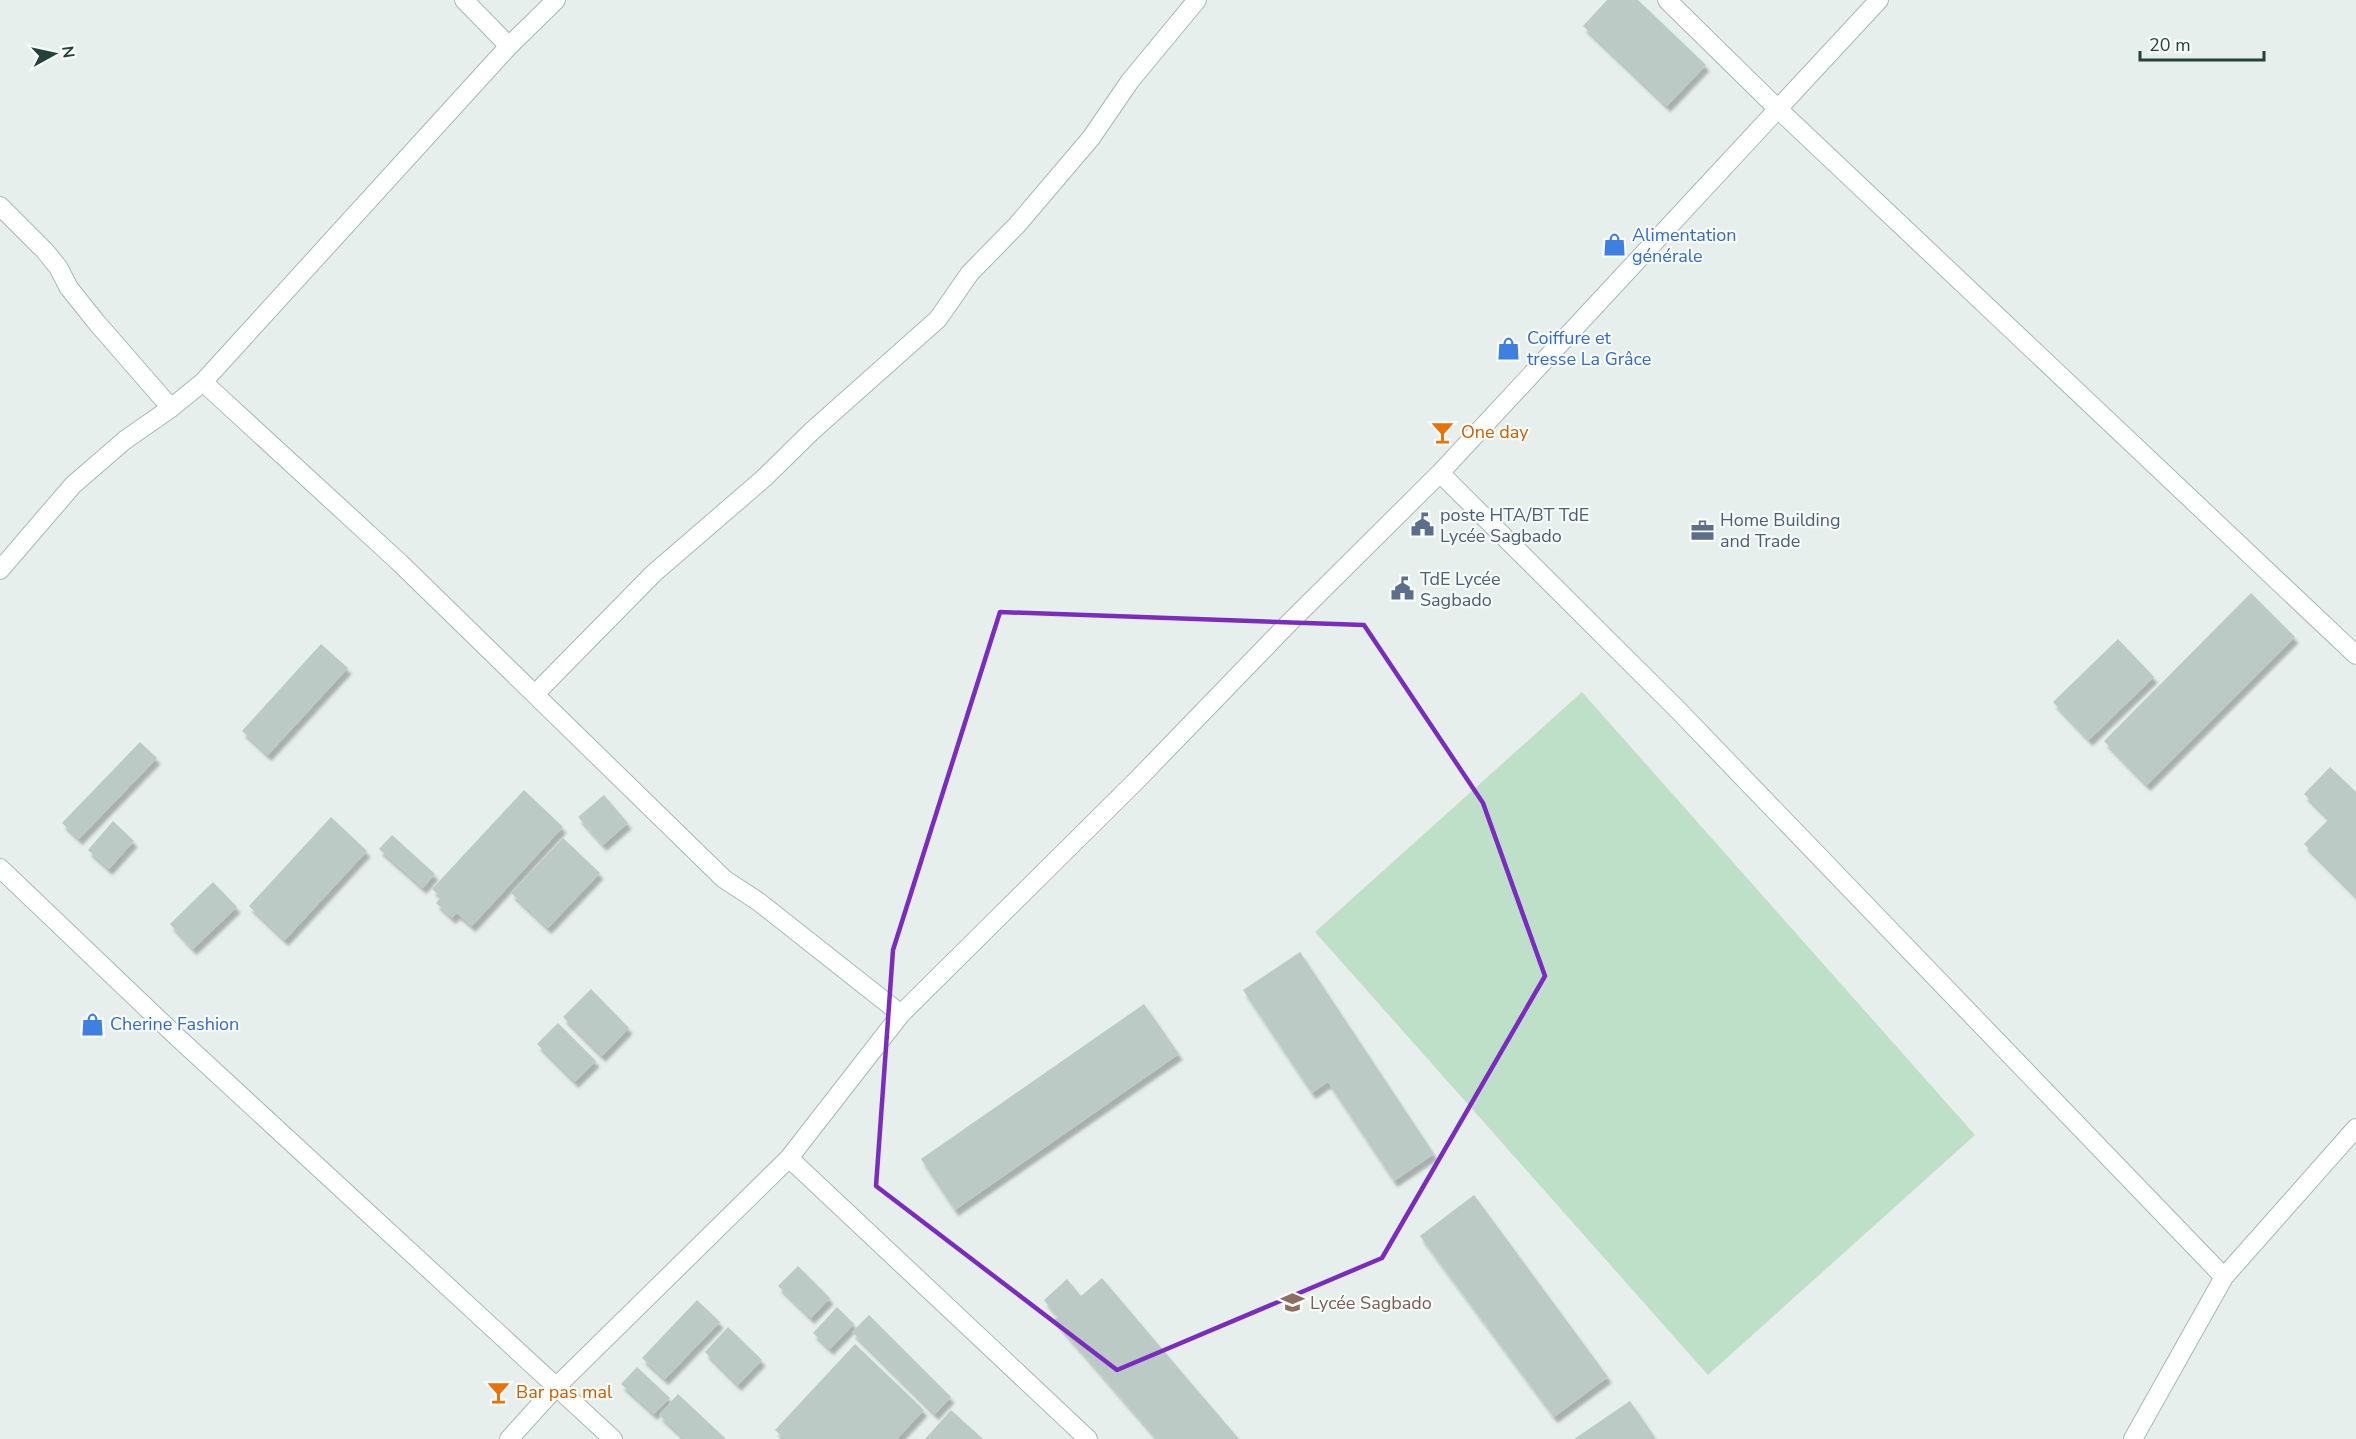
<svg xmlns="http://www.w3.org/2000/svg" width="2356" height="1439" font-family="'Nunito Sans',sans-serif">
<defs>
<filter id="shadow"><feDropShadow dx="3.5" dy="6" stdDeviation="1.5" flood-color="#0004"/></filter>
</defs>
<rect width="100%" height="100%" fill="#e6efeb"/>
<path fill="#bfe0c8" d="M1582,692L1975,1135L1708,1375L1315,932Z"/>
<path fill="#bbcac4" filter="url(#shadow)" d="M1607,0H1638L1706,65L1667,106L1583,26Z
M2251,593L2295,637L2147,785L2104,741Z
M2118,639L2154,677L2089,740L2053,702Z
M321,644L348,668L268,755L242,731Z
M140,742L157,758L79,839L62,823Z
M2330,767L2356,792V896L2304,844L2329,819L2304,794Z
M524,790L563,827L472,926L457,913L452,918L436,903L441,897L432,889Z
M604,795L628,823L603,845L578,817Z
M331,817L367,851L285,940L249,906Z
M113,821L134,841L109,869L88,850Z
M392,835L435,874L423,888L379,849Z
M563,838L600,873L548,928L511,893Z
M213,882L237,907L193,949L170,924Z
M1300,952L1434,1154L1394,1181L1328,1082L1312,1093L1243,990Z
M591,989L629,1028L602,1056L563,1017Z
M1144,1004L1179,1054L955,1210L921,1159Z
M558,1023L596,1061L575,1082L537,1044Z
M1474,1195L1608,1377L1554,1417L1420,1236Z
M798,1266L830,1298L811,1318L778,1286Z
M1102,1278L1180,1370L1239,1439H1157L1054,1320L1058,1317L1044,1300L1067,1279L1081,1296Z
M697,1300L720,1322L665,1379L642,1358Z
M837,1307L854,1324L830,1349L813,1333Z
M869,1315L951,1397L935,1414L852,1332Z
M728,1327L762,1360L738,1385L705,1352Z
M855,1344L924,1410L897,1439H785L775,1430Z
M637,1367L670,1398L654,1414L621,1384Z
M678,1394L726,1439H685L659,1415Z
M1630,1401L1656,1439H1574Z
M951,1410L983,1439H925Z"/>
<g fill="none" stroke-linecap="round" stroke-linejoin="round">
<defs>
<path id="street" d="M464,0L509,46
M1667,0L1778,109L2356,655
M0,206L45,251L58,267L69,288L97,323L171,408L203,382L509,46L556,0
M203,382L400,563L724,879L759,902L901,1014
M1440,473L1678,710L2224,1277
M0,570L73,485L125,440L171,408
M535,694L654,573L763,479L812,431L938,319L970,273L1017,225L1091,138L1130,81L1197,0
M0,868L175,1035L613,1439
M789,1158L1088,1439
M509,1439L557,1386L789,1158L901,1014L1137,780L1287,625L1440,473L1879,0
M2133,1439L2224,1277L2356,1128"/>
</defs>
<use href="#street" stroke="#a8b8b2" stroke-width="20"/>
<use href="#street" stroke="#fff" stroke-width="18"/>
</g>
<path fill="none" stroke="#7b2cbf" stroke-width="4.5" stroke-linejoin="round" d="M1000,612L1364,625L1483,803L1545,976L1382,1258L1117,1370L876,1186L893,950Z"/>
<defs>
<symbol id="shop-bare" viewBox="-9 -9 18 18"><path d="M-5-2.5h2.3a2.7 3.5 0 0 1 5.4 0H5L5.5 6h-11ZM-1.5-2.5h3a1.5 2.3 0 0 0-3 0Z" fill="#3f7fe0" stroke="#f7fbf9" stroke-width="2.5" paint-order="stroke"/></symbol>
<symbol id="bar-bare" viewBox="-9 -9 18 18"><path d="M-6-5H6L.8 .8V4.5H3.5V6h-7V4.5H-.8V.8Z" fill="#e8710a" stroke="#f7fbf9" stroke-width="2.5" paint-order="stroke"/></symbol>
<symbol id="civic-bare" viewBox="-9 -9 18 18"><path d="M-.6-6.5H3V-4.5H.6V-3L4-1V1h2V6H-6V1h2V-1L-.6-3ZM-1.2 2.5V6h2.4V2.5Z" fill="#5c6f8a" stroke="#f7fbf9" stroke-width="2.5" paint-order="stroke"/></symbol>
<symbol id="office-bare" viewBox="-9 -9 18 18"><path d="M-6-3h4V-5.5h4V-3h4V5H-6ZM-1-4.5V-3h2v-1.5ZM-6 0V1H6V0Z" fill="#5c6f8a" stroke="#f7fbf9" stroke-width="2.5" paint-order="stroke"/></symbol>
<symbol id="school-bare" viewBox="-9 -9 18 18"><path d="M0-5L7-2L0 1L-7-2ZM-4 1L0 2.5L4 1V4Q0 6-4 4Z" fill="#8d6e63" stroke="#f7fbf9" stroke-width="2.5" paint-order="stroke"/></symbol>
</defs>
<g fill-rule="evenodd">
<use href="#shop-bare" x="1598" y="228" width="33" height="33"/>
<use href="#shop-bare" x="1492" y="332" width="33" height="33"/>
<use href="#bar-bare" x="1426" y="416" width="33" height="33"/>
<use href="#civic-bare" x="1406" y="508" width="33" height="33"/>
<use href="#office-bare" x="1686" y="514" width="33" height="33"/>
<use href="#civic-bare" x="1386" y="572" width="33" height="33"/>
<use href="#shop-bare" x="76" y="1008" width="33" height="33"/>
<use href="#school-bare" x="1276" y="1286" width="33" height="33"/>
<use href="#bar-bare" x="482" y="1376" width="33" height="33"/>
</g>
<g text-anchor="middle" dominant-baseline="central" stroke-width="4.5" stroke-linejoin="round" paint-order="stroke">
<g font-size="18" fill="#366cbe" stroke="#f7fbf9" text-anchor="start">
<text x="1632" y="235">Alimentation<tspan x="1632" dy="21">générale</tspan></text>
<text x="1527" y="338">Coiffure et<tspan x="1527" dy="21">tresse La Grâce</tspan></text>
<text x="110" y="1024">Cherine Fashion</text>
</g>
<g font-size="18" fill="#c56008" stroke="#f7fbf9" text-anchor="start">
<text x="1461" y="432">One day</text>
<text x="516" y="1392">Bar pas mal</text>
</g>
<g font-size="18" fill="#4e5e75" stroke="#f7fbf9" text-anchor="start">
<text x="1440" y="515">poste HTA/BT TdE<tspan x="1440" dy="21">Lycée Sagbado</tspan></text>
<text x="1720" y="520">Home Building<tspan x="1720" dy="21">and Trade</tspan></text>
<text x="1420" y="579">TdE Lycée<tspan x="1420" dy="21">Sagbado</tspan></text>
</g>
<g font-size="18" fill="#785e54" stroke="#f7fbf9" text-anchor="start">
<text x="1310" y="1303">Lycée Sagbado</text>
</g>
</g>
<g transform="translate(54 54) rotate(82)" stroke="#f7fbf9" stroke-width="4.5" paint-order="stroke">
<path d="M0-4.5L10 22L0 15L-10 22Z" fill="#24423a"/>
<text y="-9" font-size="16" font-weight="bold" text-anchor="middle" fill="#24423a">N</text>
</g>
<path d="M2140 51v9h124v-9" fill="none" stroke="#24423a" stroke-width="3"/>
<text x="2149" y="51" font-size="18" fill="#24423a" stroke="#f7fbf9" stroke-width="4.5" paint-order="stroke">20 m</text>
</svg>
